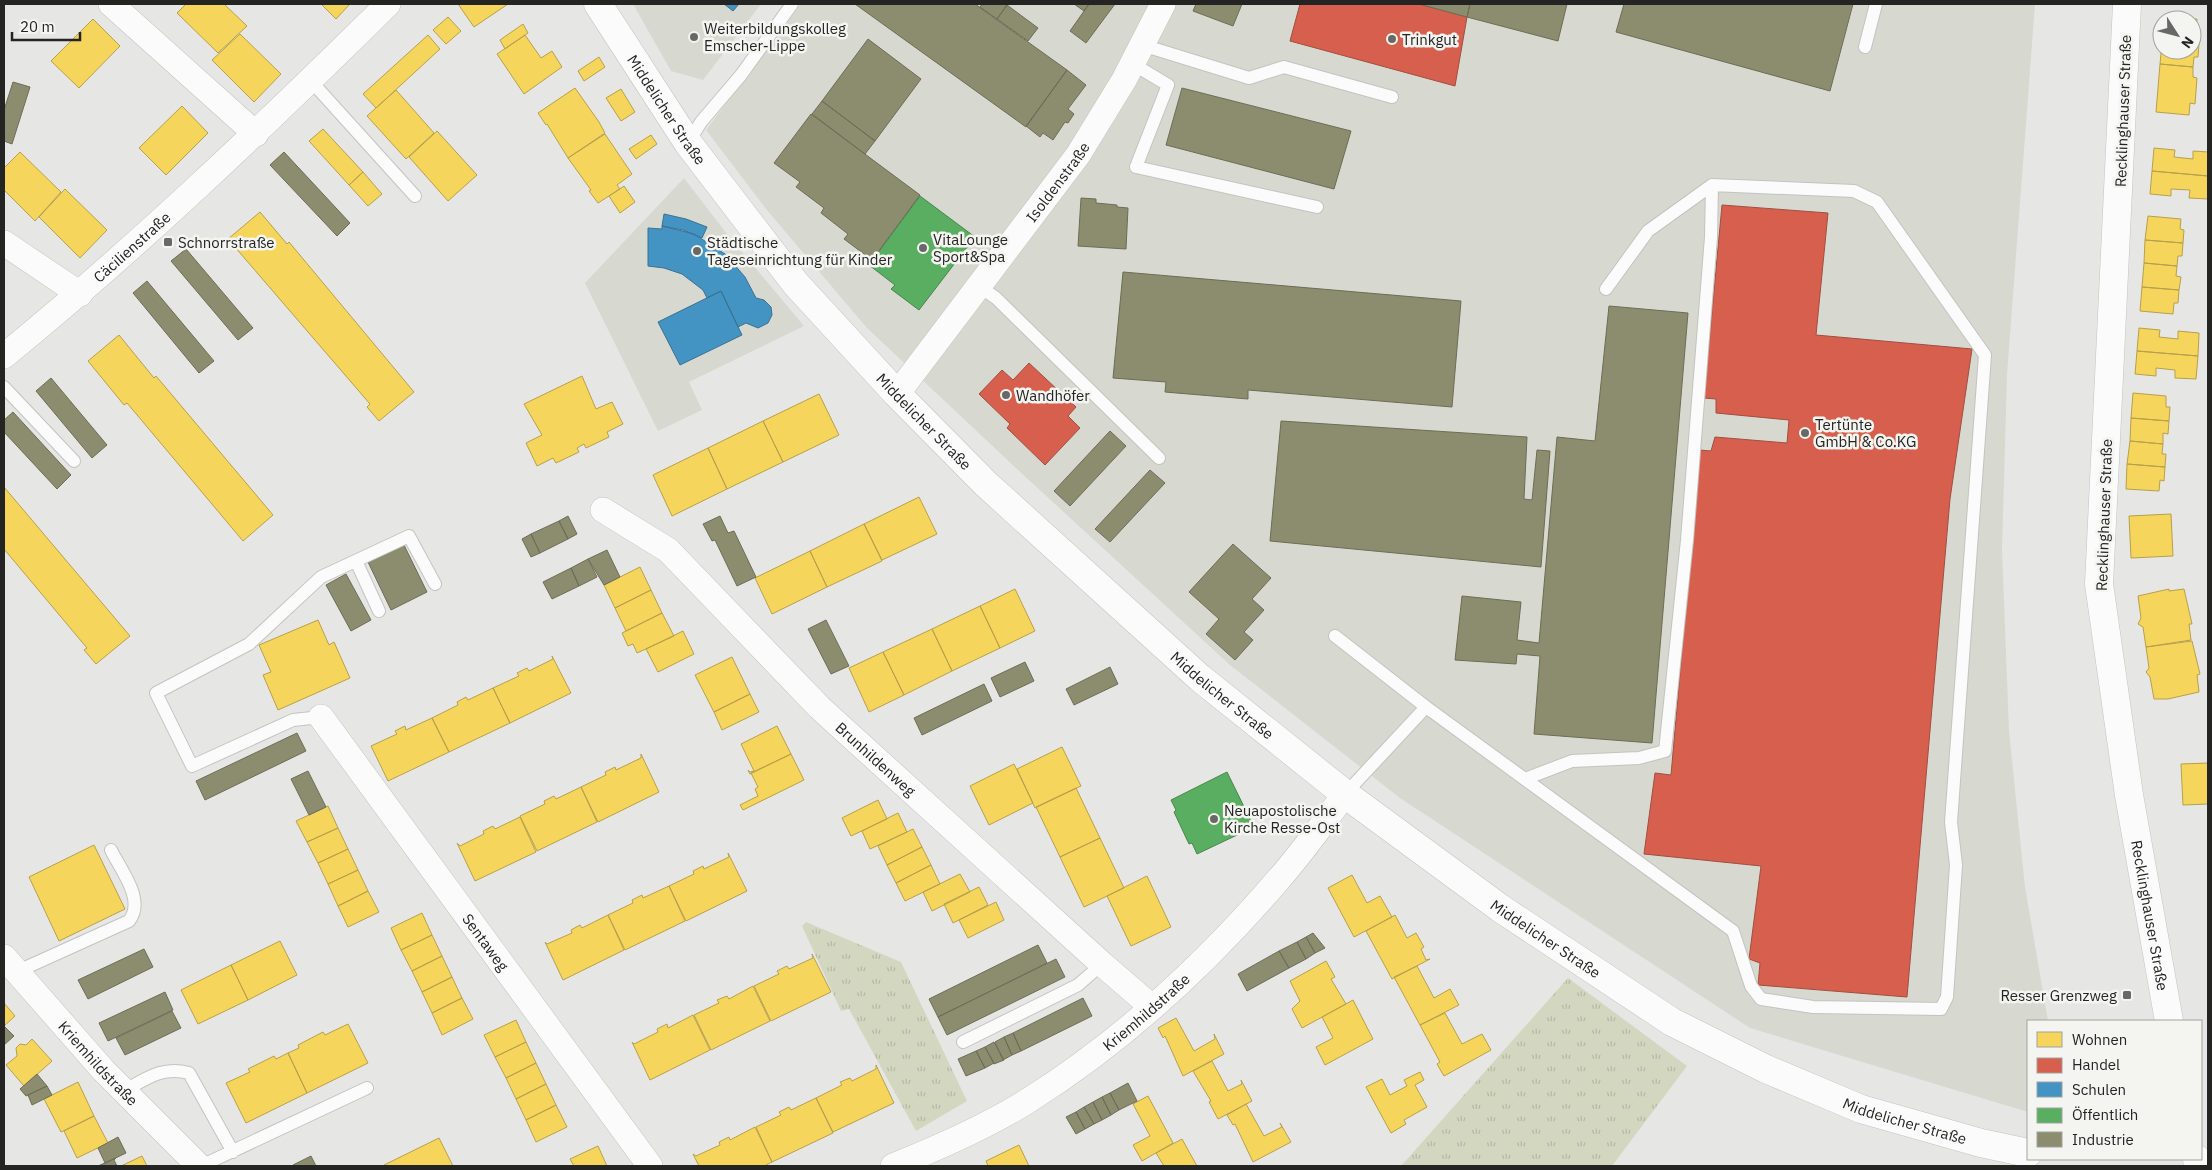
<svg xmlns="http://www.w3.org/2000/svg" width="2212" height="1170" font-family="'IBM Plex Sans',sans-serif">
<defs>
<pattern id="grass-tufts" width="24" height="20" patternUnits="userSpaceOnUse" patternTransform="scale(1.25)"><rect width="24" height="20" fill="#d4d7c0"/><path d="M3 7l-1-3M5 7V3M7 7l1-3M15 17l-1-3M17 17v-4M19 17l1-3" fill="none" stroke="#b6b8a5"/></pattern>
</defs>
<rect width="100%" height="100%" fill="#e6e7e4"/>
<path fill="#d7d8d0" d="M633,4H761L703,80L671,71Z
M801,4H2035L2007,375L2002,550L2009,731L2025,887L2048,1021H2028V1112L1750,1028L1400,798L1230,665L1018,470L867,328L766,209L706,130Z
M684,178L727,234L804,326L689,382L702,410L658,431L585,283Z"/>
<path fill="url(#grass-tufts)" d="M806,922L901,962L967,1101L916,1131L849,1009L841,1011L802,926Z
M1568,978L1687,1066L1612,1166H1401Z"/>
<path fill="#f6d55c" stroke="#b7a04b" d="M186,4H224L247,26L218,53L177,13Z
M321,4H350L336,19Z
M458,4H508L474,27Z
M448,17L461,31L446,44L433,30Z
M2164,17L2197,19L2196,31H2200L2198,57H2194L2193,67L2160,64L2162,42V50H2192V20H2164Z
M93,19L120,46L79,88L51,61Z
M523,24L528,33L505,49L500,40Z
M240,34L281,74L254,102L212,60Z
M428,35L440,49L376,108L363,94Z
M525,35L541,58L552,51L562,67L524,94L497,54Z
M599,57L605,67L584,81L578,71Z
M2160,64L2193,67V77L2197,78L2195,104L2190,103L2189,115L2156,112Z
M575,88L599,122L605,133L568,158L547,124L546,125L538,113Z
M621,89L635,112L621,121L606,98Z
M396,90L434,133L406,159L367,116Z
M182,106L208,133L166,175L139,148Z
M323,129L363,172L349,185L309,141Z
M437,131L477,175L448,201L409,157Z
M605,134L632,174L617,185L620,189L598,203L589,191L591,190L568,158Z
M651,135L657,144L636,159L629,149Z
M2154,148L2175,150L2174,157L2193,159V151L2208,152V176L2152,171Z
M20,152L61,192L35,221L4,190V168Z
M2152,171L2208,176V199L2189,198L2190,190L2171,189V196L2150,194Z
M363,172L382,194L368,206L349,185Z
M624,186L635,202L620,213L609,196Z
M65,189L107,230L80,258L39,217Z
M260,212L287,244L289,242L414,392L379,421L367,407L370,404L228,239Z
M2148,216L2181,219L2180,229L2184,230L2183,243L2145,240Z
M2145,240L2183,243L2182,256H2178L2177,266L2144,263Z
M2144,263L2177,266L2176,276L2181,277L2179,290L2142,287Z
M2142,287L2179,290L2178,303H2174L2173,314L2140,311Z
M2139,328L2160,330L2159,337L2178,339V331L2199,333L2198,356L2137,351Z
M119,335L154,378L156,376L273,515L243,541L127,403L124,405L88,361Z
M2137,351L2198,356L2196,379L2175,378V370L2156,368V376L2135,374Z
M582,376L596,409L612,402L623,424L607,432L609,437L586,448L584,444L577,448L579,452L556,463L553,458L537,466L526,443L542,435L524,404Z
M2133,393L2166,396V407H2170L2169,421L2131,418Z
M819,394L839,435L783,462L763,421Z
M2131,418L2169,421L2168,434L2163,433V444L2130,441Z
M763,421L783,462L727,489L708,448Z
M2130,441L2163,444L2162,454H2166L2165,467L2127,464Z
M708,448L727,489L672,516L653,475Z
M2127,464L2165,467L2164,481L2160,480L2159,491L2126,489Z
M4,487L130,636L96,664L84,650L87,648L4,549Z
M919,497L937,534L882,560L864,524Z
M2171,514L2173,556L2131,558L2129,516Z
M864,524L882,561L827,587L810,551Z
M810,551L827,587L772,614L755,578Z
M640,567L651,590L615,608L604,585Z
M1015,589L1035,631L1000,648L980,606Z
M2169,589V591L2184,589L2192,624H2189L2191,640L2146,647L2143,627L2138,624L2141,618L2138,596Z
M651,590L662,613L626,631L615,608Z
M980,606L1000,648L952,671L932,629Z
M662,613L674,636L637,653L633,644L628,646L622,633Z
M318,620L329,645L334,642L350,678L278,710L263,675L271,672L259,645Z
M932,629L952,671L904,695L883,652Z
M683,631L694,654L658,672L646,649Z
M2192,641L2200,674L2197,675L2199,692L2168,699H2154L2150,677L2146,672L2149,668L2146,647Z
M883,652L904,695L869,712L849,668Z
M552,656L571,693L510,723L493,688L519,676L517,673L527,668L529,671L553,659Z
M732,657L750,694L714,712L695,675Z
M493,688L510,723L449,752L432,718L458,705L457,702L466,697L468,700Z
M750,694L759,712L722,730L714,712Z
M432,718L449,752L388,781L371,746L397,734L395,731L405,726L406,730Z
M777,726L791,754L750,774L748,770L750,772L754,771L741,744Z
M1062,747L1081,786L1035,808L1017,769Z
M641,754L659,792L598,822L581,787L606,775L605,772L615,767L616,770L641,758Z
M791,754L804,780L743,810L740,805L758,796L755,789L758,787L751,773Z
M2208,763V804L2183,805L2181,764Z
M1014,764L1033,803L989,825L970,786Z
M581,787L597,822L537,851L520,816L545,804L544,801L554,796L556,799Z
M1076,788L1100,838L1060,857L1036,807Z
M878,800L887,819L851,836L842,818Z
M328,806L338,828L307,842L296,821Z
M898,813L907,832L870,849L862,831Z
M520,817L536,852L475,881L457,843L460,846L484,834L483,831L493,826L495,829Z
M338,828L348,849L318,863L307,842Z
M913,829L922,847L887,865L878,846Z
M1100,838L1124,888L1084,907L1060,857Z
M94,845L125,909L59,941L29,877Z
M922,847L931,865L896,883L887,865Z
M348,849L358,870L328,884L318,863Z
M728,853L747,891L686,921L669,886L694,874L693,871L703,866L704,869L729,857Z
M931,865L940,884L905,901L896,883Z
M358,870L368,891L338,906L328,884Z
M960,874L970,892L932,911L923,892Z
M1352,875L1367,903L1380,896L1392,917L1354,937L1328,888Z
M1147,876L1171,927L1131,946L1107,896Z
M669,886L685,921L625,950L608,915L633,903L632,900L642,895L643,898Z
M979,887L988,905L953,923L944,904Z
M368,891L379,912L348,927L338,906Z
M996,902L1004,920L968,938L959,920Z
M422,913L432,935L401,950L391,928Z
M608,915L624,950L563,980L545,942L547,944L572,933L571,930L580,925L582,928Z
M1395,915L1407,938L1416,933L1424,947L1421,949L1426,960L1430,959L1392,979L1366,931Z
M432,935L442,956L412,971L401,950Z
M280,941L297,975L248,1000L231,965Z
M812,954L831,992L771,1021L754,986L779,974L777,971L787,966L789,969L813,958Z
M442,956L452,977L422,992L412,971Z
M1326,961L1335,977L1331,979L1346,1004L1302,1028L1292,1009L1300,1001L1290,981Z
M231,965L248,1000L198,1024L181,990Z
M1417,966L1434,998L1450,989L1459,1005L1420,1025L1394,977Z
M452,977L462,998L432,1013L422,992Z
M753,986L770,1021L711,1050L694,1015L719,1003L717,1000L727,996L729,999Z
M462,998L473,1019L442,1035L432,1013Z
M1353,1000L1373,1039L1325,1065L1316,1047L1333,1038L1322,1017Z
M4,1003L15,1016L4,1026Z
M1445,1013L1462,1044L1482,1034L1491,1050L1444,1076L1437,1064L1440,1062L1420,1025Z
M693,1015L710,1050L650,1080L632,1042L634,1044L658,1032L657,1029L667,1024L668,1028Z
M1176,1018L1194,1051L1215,1039L1214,1034L1224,1054L1183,1076L1165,1036L1163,1038L1158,1028Z
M516,1020L526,1042L495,1057L484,1035Z
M348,1024L368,1063L307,1093L288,1053L299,1048L298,1045L323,1032L325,1035Z
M32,1039L52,1061L24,1086L6,1065L17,1056L16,1048L20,1044L26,1045Z
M526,1042L536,1063L506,1078L495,1057Z
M288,1053L307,1093L246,1123L226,1083L250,1072L248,1069L274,1056L276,1059Z
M1212,1061L1228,1091L1242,1084L1241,1080L1252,1101L1218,1119L1209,1102L1211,1101L1193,1071Z
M536,1063L546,1084L516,1099L506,1078Z
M876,1065L894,1103L833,1132L816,1098L842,1085L840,1082L850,1078L852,1081L876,1069Z
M1420,1072L1424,1080L1415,1085L1427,1107L1404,1120L1406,1124L1391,1133L1366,1087L1382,1079L1390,1095L1407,1086L1404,1080Z
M78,1082L94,1116L61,1132L44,1099Z
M546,1084L556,1105L526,1120L516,1099Z
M1148,1096L1173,1143L1142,1161L1133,1145L1150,1136L1133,1104Z
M816,1098L833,1133L772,1162L756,1127L781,1115L779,1112L789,1107L791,1110Z
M1246,1104L1264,1136L1282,1127L1280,1123L1291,1142L1253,1162L1235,1124L1233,1125L1227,1115Z
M556,1105L567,1127L536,1142L526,1120Z
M94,1116L108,1143L77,1158L64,1131Z
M755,1127L772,1162L764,1166H699L693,1154L696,1156L720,1145L719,1142L729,1137L730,1140Z
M439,1138L453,1166H384V1165Z
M1182,1139L1197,1166H1164L1156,1153Z
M1019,1145L1029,1166H988L986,1161Z
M598,1146L607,1166H574L570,1159Z
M142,1156L147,1166H121Z"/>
<path fill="#d6604d" stroke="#a14e40" d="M1300,4H1419L1467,17L1455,86L1290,41Z
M1722,205L1828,213L1816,335L1972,349L1950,499L1907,997L1758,985L1760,963L1749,959L1761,866L1644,854L1655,773L1671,775L1700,450L1711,451L1715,437L1787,443L1789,420L1716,413V399L1704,398Z
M1029,363L1076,407L1068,416L1080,428L1045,465L1007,428L1010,424L979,394L1002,370L1013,380Z"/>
<path fill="#4393c3" stroke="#3a7293" d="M724,4H739L733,11Z
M664,214L686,219L707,227L702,238L683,230L662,226Z
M662,226L694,234L725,254L745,277L756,298L764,300L771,307L772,315L768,323L758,328L746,323L738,327L721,291L707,298L703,290L682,274L664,268L648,266V228L662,229Z
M721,291L742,335L680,365L658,322Z"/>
<path fill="#5aae61" stroke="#4a854e" d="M920,196L975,237L919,310L891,289L895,285L869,265Z
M1227,772L1254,827L1197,854L1192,843L1189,844L1174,812L1176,810L1171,800Z"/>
<path fill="#8c8c6e" stroke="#6d6d57" d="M855,4H975L1067,70L1026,127Z
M982,4H1005L1007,5L997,19L980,7Z
M1074,4H1089L1084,11Z
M1089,4H1115L1086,43L1070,31Z
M1196,4H1242L1233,26L1193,11Z
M1419,4H1470L1467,17Z
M1470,4H1567L1558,41L1467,17Z
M1624,4H1853L1830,91L1616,32Z
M1007,5L1038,28L1028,41L997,19Z
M868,39L921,79L875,141L822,101Z
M1067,70L1086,85L1068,109L1074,114L1068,123L1065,122L1053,140L1043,133L1040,137L1026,126Z
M13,82L30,87L12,144L4,141V110Z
M1182,88L1351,131L1334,189L1166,145Z
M822,101L875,141L865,154L812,114Z
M811,114L920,195L872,260L844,239L848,234L821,213L824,208L796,187L800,182L774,163Z
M284,152L350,223L337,236L270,165Z
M1081,198L1096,199V203L1117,205V207L1128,208L1126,249L1078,246Z
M186,249L253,328L238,340L171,261Z
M1123,272L1461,301L1452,407L1248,390V399L1165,392L1166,382L1113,378Z
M147,281L214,361L199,373L133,293Z
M1609,306L1688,313L1652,743L1534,734L1540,656L1517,654L1516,664L1455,660L1462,596L1521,602L1517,640L1539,643L1557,437L1595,441Z
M51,378L107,445L92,458L36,391Z
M13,412L71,475L57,489L4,432V420Z
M1281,421L1527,437L1524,499L1532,500L1537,450L1550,451L1541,567L1270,541Z
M1110,431L1126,446L1070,506L1054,491Z
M1150,470L1165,483L1110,542L1095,529Z
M568,516L577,534L568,539L559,521Z
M720,516L728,533L734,531L756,577L737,586L715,540L712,541L703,524Z
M559,521L568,539L540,553L531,534Z
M531,534L540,553L531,557L522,539Z
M1233,544L1271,578L1252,599L1264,610L1244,632L1253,640L1235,660L1206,634L1219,619L1189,592Z
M404,545L427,592L391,610L368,562Z
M607,550L620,577L604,585L588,559Z
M588,559L597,577L579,586L571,568Z
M571,568L579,586L552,599L543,582Z
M346,574L371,620L351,631L326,585Z
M826,620L849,666L831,674L808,629Z
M1025,662L1034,681L1000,697L991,678Z
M1110,667L1118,684L1074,705L1066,689Z
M984,684L992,701L922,735L914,718Z
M297,733L306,751L205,800L196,781Z
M308,771L326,807L309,815L291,779Z
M1313,933L1325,948L1315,953L1306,937Z
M1306,937L1315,953L1306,959L1297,942Z
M1297,942L1306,959L1289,968L1279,951Z
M1038,945L1047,963L938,1017L929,999Z
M144,949L153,967L88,999L78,980Z
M1279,951L1289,968L1247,991L1238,974Z
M1056,959L1065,977L947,1035L938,1017Z
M165,992L173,1010L108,1041L99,1023Z
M1083,998L1092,1016L1021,1051L1013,1033Z
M172,1011L181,1028L125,1055L116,1038Z
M4,1026L14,1036L4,1045Z
M1013,1033L1021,1051L1012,1055L1004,1037Z
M1004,1037L1012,1055L1003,1060L995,1042Z
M994,1042L1004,1060L994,1064L985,1047Z
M985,1047L994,1063L985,1068L976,1051Z
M976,1051L985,1068L966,1076L958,1059Z
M37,1074L47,1086L26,1096L20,1089Z
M1128,1083L1137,1101L1119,1110L1110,1093Z
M47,1086L52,1095L32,1105L28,1095Z
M1110,1093L1119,1110L1111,1115L1102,1097Z
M1102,1097L1111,1115L1102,1120L1093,1102Z
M1093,1102L1102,1120L1094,1124L1084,1107Z
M1084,1107L1094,1124L1085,1129L1076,1112Z
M1076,1112L1085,1129L1076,1134L1066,1117Z
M118,1137L126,1153L105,1163L98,1148Z
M311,1156L316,1166H294L293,1165Z
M116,1158L114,1160L117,1166H98Z"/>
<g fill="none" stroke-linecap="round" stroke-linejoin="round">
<defs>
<path id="lane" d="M1142,45L1249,78L1284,67L1392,97
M1865,47L1876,4
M1133,64L1168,85L1136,167L1317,207
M311,81L415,196
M688,143L701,122L741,75L792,4
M979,286L996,298L1159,458
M4,387L74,461
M356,561L379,611
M1335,636L1426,707
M321,717L293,720L192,766L156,693L249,644L321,577L409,536L435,584
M1525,779L1572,761L1639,758L1665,751L1687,540L1711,237L1712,185
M1345,794L1426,707L1733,931L1751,986L1761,999L1813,1007L1941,1009L1947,997L1956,865L1951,822L1985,355L1877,202L1854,191L1712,185L1648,231L1606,289
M16,972L129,921C146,900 120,869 111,850
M963,1042L1078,985L1102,964
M124,1091C147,1078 162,1066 189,1073L233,1152
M201,1166L367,1088"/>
<g id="street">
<path d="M111,4L256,134"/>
<path d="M4,243L80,294"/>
<path id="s1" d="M4,356C139,246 264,126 388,4"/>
<path id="s2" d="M897,394L1078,155L1124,80L1163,4"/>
<path id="s3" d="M603,510L668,550L820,708L1102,964L1152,1007"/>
<path id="s4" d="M321,717L650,1166"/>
<path id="s5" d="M4,957L104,1071L199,1166"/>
<path id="s6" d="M893,1166C938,1148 984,1128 1026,1102C1120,1043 1206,964 1278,880C1302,853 1323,823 1345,794"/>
</g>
<g id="secondary">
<path id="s7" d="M598,4L688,143L796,284L897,394L986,484L1200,678L1345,794L1500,908L1672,1022L1766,1069L1861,1109L1981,1143L2028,1153"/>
<path id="s8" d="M2127,4L2099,584L2129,795L2169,1021"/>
<path d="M2197,1159L2198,1166"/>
</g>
</defs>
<use href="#lane" stroke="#c3c3c1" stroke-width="14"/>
<use href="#street" stroke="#c3c3c1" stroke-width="26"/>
<use href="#secondary" stroke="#c3c3c1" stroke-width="29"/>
<use href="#lane" stroke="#fbfbfb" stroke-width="12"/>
<use href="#street" stroke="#fbfbfb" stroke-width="25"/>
<use href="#secondary" stroke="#fbfbfb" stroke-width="28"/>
</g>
<g fill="#686866" stroke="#f4f5f0" stroke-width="2">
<circle cx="694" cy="37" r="5"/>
<circle cx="1392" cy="39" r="5"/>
<rect x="163" y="237" width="10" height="10" rx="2.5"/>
<circle cx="923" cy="248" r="5"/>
<circle cx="697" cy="251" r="5"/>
<circle cx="1006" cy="395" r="5"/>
<circle cx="1805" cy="433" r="5"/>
<circle cx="1214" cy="819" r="5"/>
<rect x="2122" y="990" width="10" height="10" rx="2.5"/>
</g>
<g text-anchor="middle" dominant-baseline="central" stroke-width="5" stroke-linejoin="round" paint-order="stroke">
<g font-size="15" fill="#242422" stroke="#f4f5f0" text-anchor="start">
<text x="704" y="28">Weiterbildungskolleg<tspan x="704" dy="17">Emscher-Lippe</tspan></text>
<text x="1402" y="39">Trinkgut</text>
<text x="933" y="239">VitaLounge<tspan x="933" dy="17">Sport&amp;Spa</tspan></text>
<text x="178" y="242">Schnorrstraße</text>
<text x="707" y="242">Städtische<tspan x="707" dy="17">Tageseinrichtung für Kinder</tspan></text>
<text x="1016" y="395">Wandhöfer</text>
<text x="1815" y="424">Tertünte<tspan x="1815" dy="17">GmbH &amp; Co.KG</tspan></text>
<text x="1224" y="810">Neuapostolische<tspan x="1224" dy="17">Kirche Resse-Ost</tspan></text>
<text x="2117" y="995" text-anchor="end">Resser Grenzweg</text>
</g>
<g font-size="15" fill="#242422" stroke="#f4f5f0">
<text stroke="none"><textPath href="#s7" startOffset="126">Middelicher Straße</textPath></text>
<text transform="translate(2123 111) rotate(-88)">Recklinghauser Straße</text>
<text stroke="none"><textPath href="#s2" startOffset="266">Isoldenstraße</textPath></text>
<text stroke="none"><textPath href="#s1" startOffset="168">Cäcilienstraße</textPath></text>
<text stroke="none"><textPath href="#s7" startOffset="531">Middelicher Straße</textPath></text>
<text transform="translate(2104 515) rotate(-88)">Recklinghauser Straße</text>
<text stroke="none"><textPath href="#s7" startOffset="936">Middelicher Straße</textPath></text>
<text stroke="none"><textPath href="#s3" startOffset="371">Brunhildenweg</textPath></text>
<text stroke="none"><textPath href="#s8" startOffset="916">Recklinghauser Straße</textPath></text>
<text stroke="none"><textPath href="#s7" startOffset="1341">Middelicher Straße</textPath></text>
<text stroke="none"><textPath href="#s4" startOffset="279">Sentaweg</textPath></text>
<text stroke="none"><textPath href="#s6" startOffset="298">Kriemhildstraße</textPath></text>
<text stroke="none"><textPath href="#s5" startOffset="142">Kriemhildstraße</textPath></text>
<text stroke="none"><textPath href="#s7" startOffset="1746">Middelicher Straße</textPath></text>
</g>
</g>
<rect width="2212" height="1170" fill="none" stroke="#242422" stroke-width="10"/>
<rect x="2027" y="1020" width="175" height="140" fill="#f4f5f0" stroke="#a1a19e"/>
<rect x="2037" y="1032" width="25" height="15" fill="#f6d55c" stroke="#a1a19e"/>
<text x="2072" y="1045" font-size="15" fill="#242422">Wohnen</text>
<rect x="2037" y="1058" width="25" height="15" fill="#d6604d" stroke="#a1a19e"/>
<text x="2072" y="1070" font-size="15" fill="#242422">Handel</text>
<rect x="2037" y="1082" width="25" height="15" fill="#4393c3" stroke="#a1a19e"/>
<text x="2072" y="1095" font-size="15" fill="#242422">Schulen</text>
<rect x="2037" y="1108" width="25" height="15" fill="#5aae61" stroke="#a1a19e"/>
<text x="2072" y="1120" font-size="15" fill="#242422">Öffentlich</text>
<rect x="2037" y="1132" width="25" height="15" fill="#8c8c6e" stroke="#a1a19e"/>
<text x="2072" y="1145" font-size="15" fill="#242422">Industrie</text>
<g transform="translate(2177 35) rotate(126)"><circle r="24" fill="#f4f5f0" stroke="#a1a19e"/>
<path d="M0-4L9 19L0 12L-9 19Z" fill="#686866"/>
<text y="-8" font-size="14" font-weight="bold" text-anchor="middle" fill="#242422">N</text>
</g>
<path d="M12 32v8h68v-8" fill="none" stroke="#242422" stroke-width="2.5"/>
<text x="20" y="32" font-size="15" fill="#242422" stroke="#f4f5f0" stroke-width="4" paint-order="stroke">20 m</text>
</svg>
